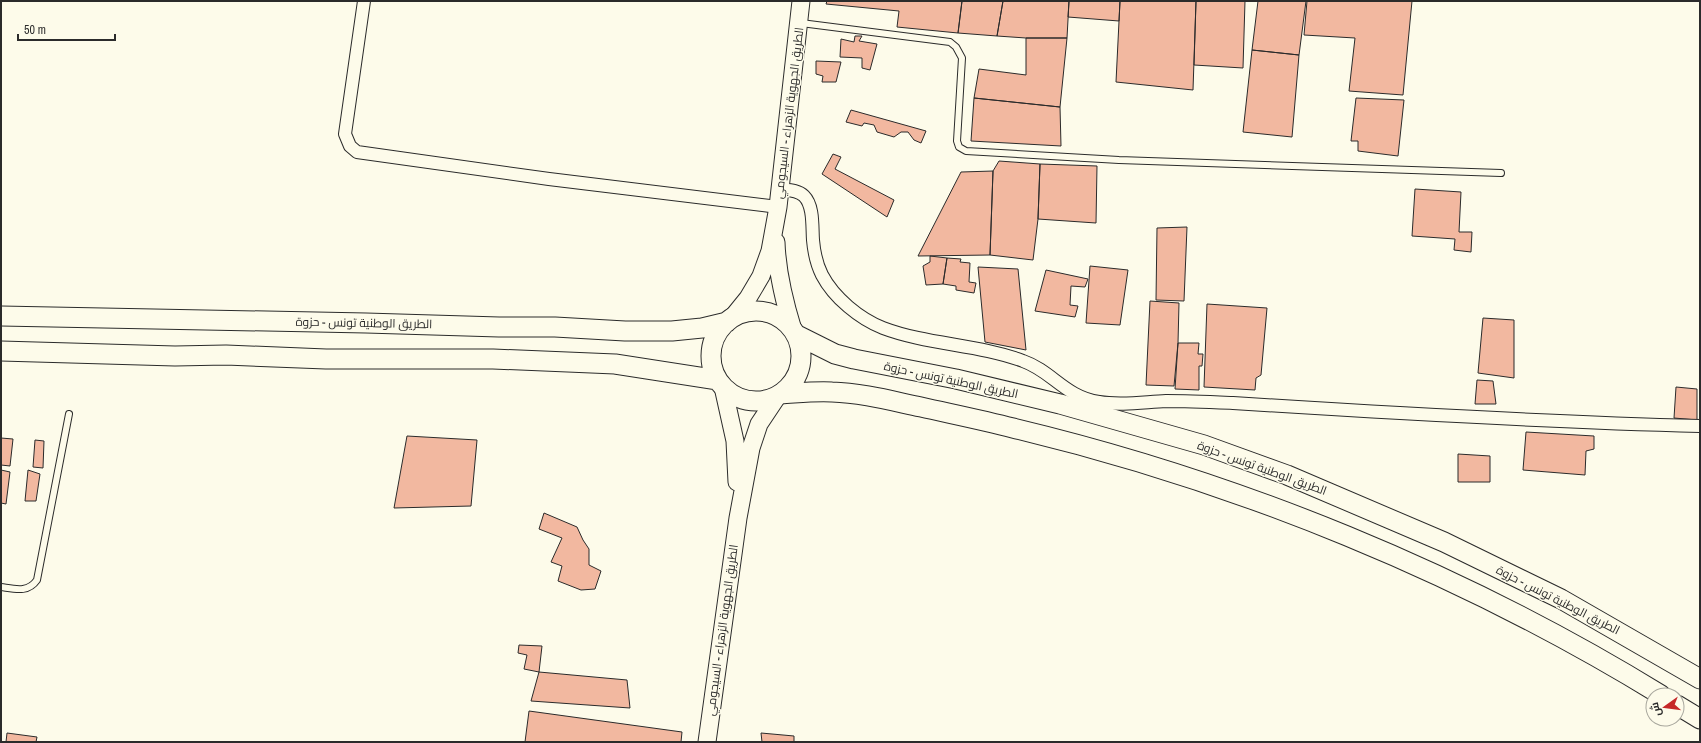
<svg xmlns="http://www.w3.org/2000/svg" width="1701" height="743" font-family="'Archivo Narrow',Cairo,sans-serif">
<rect width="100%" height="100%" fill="#fdfbea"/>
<path fill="#f2b8a0" stroke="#2b2b2b" d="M827,1H962L958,33L897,27L899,11L826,4Z
M962,1H1003L997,36L958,33Z
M1003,1H1069L1067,38H1026L997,36Z
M1069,1H1120L1119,21L1068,17Z
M1120,1H1196L1193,90L1116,82Z
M1196,1H1245L1243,68L1194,65Z
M1258,1H1306L1299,55L1252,50Z
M1307,1H1412L1403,95L1349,91L1355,38L1304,35Z
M855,36H862L859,41L877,44L870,70L862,68V58L840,57L841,39L854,42Z
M1026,38H1067L1060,107L974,98L979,69L1026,75Z
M1252,50L1299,55L1292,137L1243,132Z
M816,61L841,62L836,82H822L823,76L816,74Z
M974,98L1060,107L1061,146L971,141Z
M1356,98L1404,100L1398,156L1358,151V141H1351Z
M851,110L926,131L921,143L914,140L908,132H901L894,137L877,132L874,125L864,123L862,126L846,122Z
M833,154L841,157L835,169L894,200L887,217L822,174Z
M999,161L1040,164L1038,219L1033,260L990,255L993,171Z
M1040,164L1097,166L1096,223L1038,219Z
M993,171L990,255L918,256L961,172Z
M1415,189L1461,192L1459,232H1472L1471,252L1454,250L1455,239L1412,236Z
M1187,227L1184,301L1156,300L1157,228Z
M930,256L947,258L943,284L926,285L923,266L930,262Z
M947,258L961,259L960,262L970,263L969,282L976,283L974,293L956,290V286L943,284Z
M1090,266L1128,270L1120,325L1086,323Z
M978,267L1018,269L1026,350L985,342Z
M1046,270L1088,279L1085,287L1071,286L1070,305L1078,306L1075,317L1035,311Z
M1150,301L1179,303L1178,343L1174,386L1146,385Z
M1207,304L1267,308L1261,375L1256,378L1255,390L1204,387Z
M1483,318L1514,320V378L1478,373Z
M1178,343H1199L1198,354H1203L1202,366H1199V390L1175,389Z
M1477,380L1493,381L1496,404H1475Z
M1676,387L1697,389V420L1674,418Z
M1526,432L1594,436V449L1586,451L1585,475L1523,470Z
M407,436L477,440L471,506L394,508Z
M1,438L13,439L10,466L1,465Z
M35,440L44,441L43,468L33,467Z
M1458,454L1490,456V482H1458Z
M1,470L10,472L6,504L1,503Z
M28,470L40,474L36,501H25Z
M544,513L577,527L583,540L589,549V565L601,571L595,589L581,590L558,581L562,566L551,562L562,538L539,529Z
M519,645L542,646L539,672L524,669L527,655L518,653Z
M539,672L627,680L630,708L531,701Z
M529,711L682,732L681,742H525Z
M7,733L37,737L36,742H6Z
M761,733L794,736V742H762Z"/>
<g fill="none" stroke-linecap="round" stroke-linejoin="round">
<defs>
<path id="service" d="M801,23L950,42L956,47L962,58L957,141L959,147L966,151L1119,160L1501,173
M1,587C15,589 28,593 37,580L69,414"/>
<path id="minor" d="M364,1L345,134L350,146L357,152L549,179L778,207
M780,189C788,190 798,190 804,196C814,206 812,227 813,240C814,252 817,265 822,275C834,298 860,319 883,328C928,345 978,344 1023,361C1052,371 1065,397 1099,402C1121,406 1144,402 1166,401C1188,401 1210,402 1233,403C1388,413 1544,422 1700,426"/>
<path id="secondary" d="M776,242C777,273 784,301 793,330
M731,319L748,298L761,276L770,251L778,207L801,1
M723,387L735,441L737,482
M707,742L738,518L751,448L759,424L777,397"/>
<path id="trunk" d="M711 356a45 45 0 1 1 90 0a45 45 0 1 1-90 0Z
M1,316L366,323L499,327H555L625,331H672L702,328L727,322
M795,334L835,354L854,359L956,379L1060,404L1204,445L1287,475L1444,542L1561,599L1700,679
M1,351L175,356L226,355L326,359H493L615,364L718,380
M781,394C798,393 815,391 832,392C862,393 892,401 921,407C952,414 982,420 1013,428C1239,482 1462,573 1661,695
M1677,705L1700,719"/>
</defs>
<use href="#service" stroke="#2b2b2b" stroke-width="8"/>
<use href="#minor" stroke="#2b2b2b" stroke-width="14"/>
<use href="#secondary" stroke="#2b2b2b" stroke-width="19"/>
<use href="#trunk" stroke="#2b2b2b" stroke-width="21"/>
<use href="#service" stroke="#fdfbea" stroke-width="6"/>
<use href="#minor" stroke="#fdfbea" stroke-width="12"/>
<use href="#secondary" stroke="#fdfbea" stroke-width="17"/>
<use href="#trunk" stroke="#fdfbea" stroke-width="19"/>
</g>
<g text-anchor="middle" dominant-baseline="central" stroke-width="3" stroke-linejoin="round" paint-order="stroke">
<g font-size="12" fill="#2b2b2b" stroke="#fdfbea">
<text transform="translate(789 113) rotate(-83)">الطريق الجهوية الزهراء - السيجومي</text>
<text transform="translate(364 323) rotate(1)">الطريق الوطنية تونس - حزوة</text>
<text transform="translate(951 380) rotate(12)">الطريق الوطنية تونس - حزوة</text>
<text transform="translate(1262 468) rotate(20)">الطريق الوطنية تونس - حزوة</text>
<text transform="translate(1558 600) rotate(27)">الطريق الوطنية تونس - حزوة</text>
<text transform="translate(722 630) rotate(-82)">الطريق الجهوية الزهراء - السيجومي</text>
</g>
</g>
<rect width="1701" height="743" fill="none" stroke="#2b2b2b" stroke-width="4"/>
<g transform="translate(1665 707) rotate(256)"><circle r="19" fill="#fdfbea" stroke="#a9a89e"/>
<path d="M0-3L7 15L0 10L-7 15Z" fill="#c62828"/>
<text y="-6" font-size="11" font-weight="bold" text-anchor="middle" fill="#2b2b2b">ش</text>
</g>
<path d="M18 34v6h97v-6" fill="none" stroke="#2b2b2b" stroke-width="2"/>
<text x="24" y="34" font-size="12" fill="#2b2b2b" stroke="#fdfbea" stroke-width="3" paint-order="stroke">50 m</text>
</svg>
